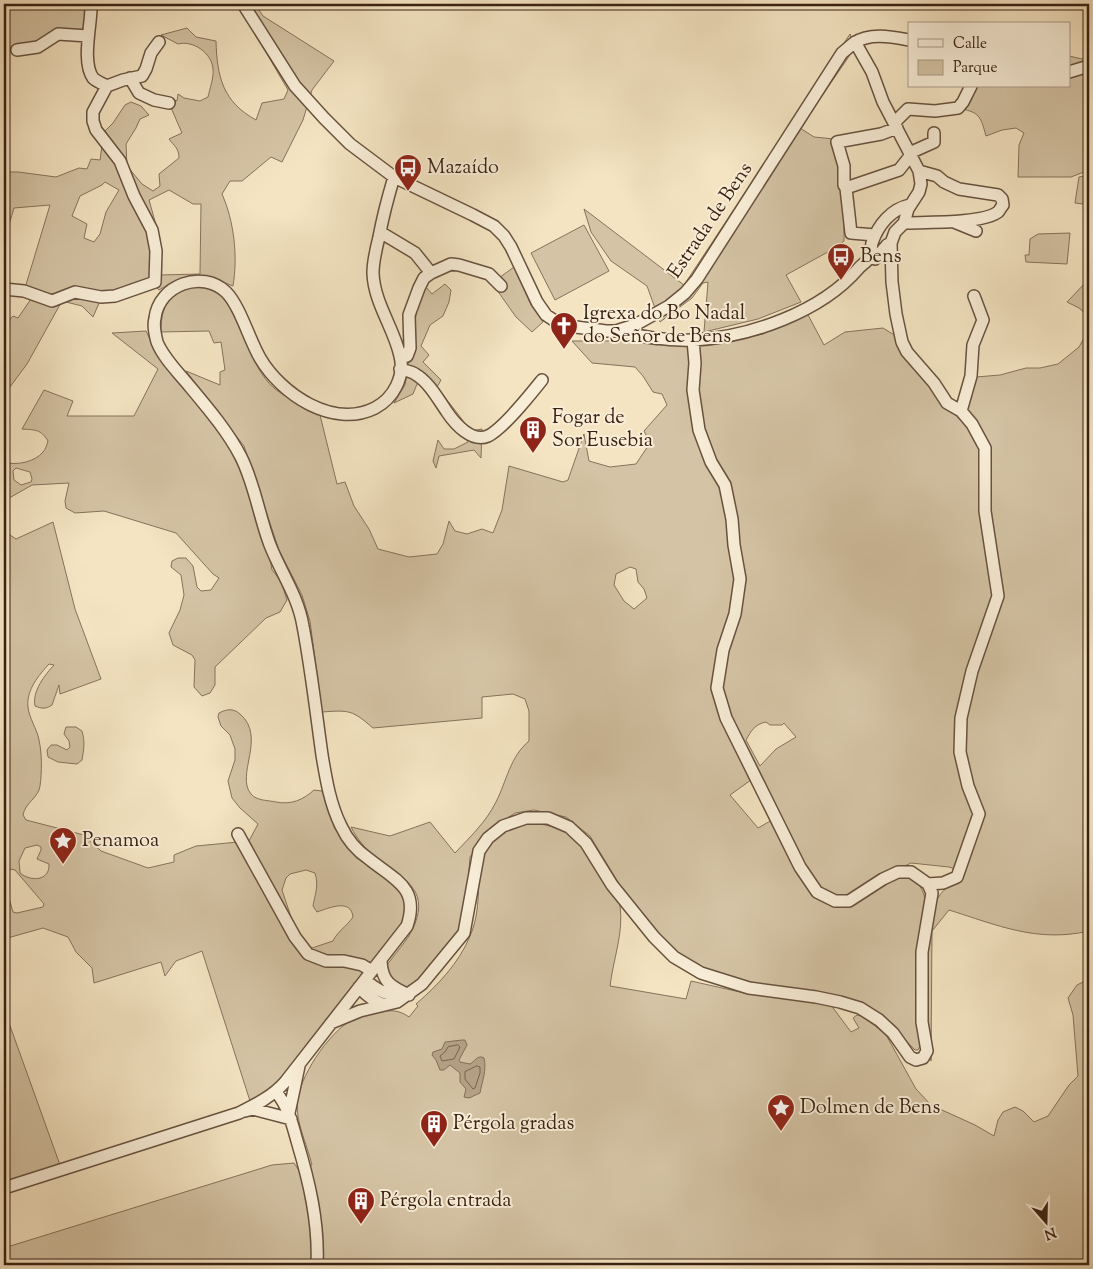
<svg xmlns="http://www.w3.org/2000/svg" width="1093" height="1269" font-family="'Sorts Mill Goudy',serif">
<rect width="100%" height="100%" fill="#f4e4c2"/>
<filter id="stains"><feTurbulence type="fractalNoise" baseFrequency=".004" numOctaves="4"/><feColorMatrix values="0 0 0 0 .2 0 0 0 0 .09 0 0 0 0 .02 0 0 0 .5 -.17"/></filter>
<radialGradient id="worn" r=".72"><stop offset=".6" stop-color="#630" stop-opacity="0"/><stop offset="1" stop-color="#630" stop-opacity=".3"/></radialGradient>
<path fill="#d4c3a4" stroke="#87725c" fill-rule="evenodd" d="M4,4H87L84,33L26,46L4,49Z
M235,4H255L263,16L334,61L312,90L303,120L282,162L271,157L242,181H230L222,194C234,221 238,256 233,286C200,273 190,270 159,290L154,285L100,301L93,317L82,306L62,301L27,364L4,395V326L13,316L18,318L35,293L25,288L50,205L14,208L4,241V172H18L56,177L79,168L87,169L91,159L100,160L104,132L113,123L125,105L131,102L141,106L149,115L140,119L136,128L126,144L127,166L142,184L153,191L160,186L159,174L179,158C179,148 174,146 169,139L182,133L172,110L174,100L177,101L178,94L184,98L200,101L208,97C210,88 214,77 213,69C212,53 193,40 178,44L161,35L187,28L196,37L216,41C217,77 223,102 256,120L262,103L284,99L288,90L243,13ZM105,182L119,190L106,212L100,234L94,242L84,238L87,224L72,216L80,196L102,185ZM169,190L193,204H201L200,274L160,275V239L149,200Z
M850,34L854,49L800,128L814,137L834,139L844,197V241L837,247L786,275L801,302L758,319L704,332L708,282L703,283L692,298L660,322L647,286L611,261L591,232L584,209L684,285Z
M1069,56L1082,59L1089,57V170L1071,177H1018L1019,145L1024,133L1016,128L1002,130L986,136C981,118 980,112 961,109L975,86H1069Z
M1089,175L1088,201L1083,204L1075,203L1079,177Z
M584,225L609,271L555,300L531,253Z
M1070,233L1067,264L1026,262L1025,255H1029L1030,239L1038,234Z
M514,267L531,305L543,322L532,332L516,317L492,283Z
M1089,279V931C1037,943 997,925 949,910L932,931L931,1061C928,1017 924,975 930,931C931,920 932,907 938,898C944,886 958,883 965,872L949,867L911,863L875,880L854,895L838,900L850,907C866,896 900,863 919,885C923,890 926,900 926,906C925,919 918,931 918,944C916,977 919,1011 921,1044L918,1050H915L887,1021L847,999L802,989L754,983L711,973L668,946L629,900L590,836L566,817L534,810L515,813L488,831L470,857L466,908L459,932L423,977L410,987L399,988L390,979L385,968C394,954 408,941 414,926C431,887 399,877 375,857C365,848 357,839 351,827L390,836L430,822L455,853C470,837 486,822 496,802C507,780 510,757 529,741V711L525,699L513,694L482,697V718L373,728C352,710 350,710 322,712L310,621L302,595L279,550L244,446L186,371L220,385V372L225,370L221,342L214,343L209,331L161,332C161,321 162,312 167,302C176,287 209,281 221,295C244,321 248,365 274,388C279,392 285,396 290,399C301,407 307,412 320,415L337,484L345,482L354,506L369,529L378,549L409,557L437,554L443,544L449,521L455,531L467,534L482,529L493,533L502,510L509,466L563,482L568,480L584,434L589,461L610,467L636,464L650,443L644,431L667,405L662,394L653,392L643,376L635,367L592,363L572,341H625L657,345L663,342L683,345H707L763,334L807,313L824,345L845,332L883,328L896,336L934,389L939,401L962,421L972,382L976,377L1000,375L1026,368H1040L1058,364L1079,347L1088,331L1087,315L1079,308L1067,302ZM630,567L636,569L638,582L644,589L647,598L634,609L624,601L614,585L616,574ZM766,722L770,725H782L784,723L796,737L776,749L760,766L746,740C751,731 755,724 766,722ZM751,780L772,820L758,828L730,795Z
M445,284L451,290L449,302L443,316L430,325L421,346L429,355L423,362L441,380L437,387L471,431L482,429L481,458L474,450L439,456L436,468L433,461L438,440L444,449H454L468,442L422,383L417,384L413,394L394,403L405,385L417,309L426,287L432,294Z
M146,331L154,348L164,363L230,447L243,472L269,554L272,570L281,581L287,600L280,612L266,618L215,667V685L210,693L202,696L194,687L195,660L192,655L173,645L169,633L180,610L184,595L181,575L171,567L172,561L178,558H186L193,566L197,587L201,591L211,590L219,578L213,574L176,533L104,511L75,513L66,508L65,501L69,483L32,485L4,501V470L8,471L9,469L4,462C16,466 35,462 43,452C46,449 47,444 48,441C41,429 35,430 22,429L44,390L73,401L67,416H134L158,369L112,333ZM16,468L30,472L32,479L31,482L21,485L14,480L13,471Z
M53,522L75,609L101,679L60,694L59,685L52,705C46,709 42,709 35,706C32,691 45,675 54,665L49,664C39,675 26,690 28,707C29,718 37,729 39,740C42,754 42,771 40,786C39,797 25,803 23,815L26,820L84,835L101,851L148,868L174,862V855L196,846L249,841L258,824L240,808L232,798L228,781L235,760V749L230,735L221,726L218,717L219,713C227,709 233,708 240,714C267,737 235,775 251,794C257,801 267,800 276,802C291,805 303,800 314,790L322,791L326,798L334,827L347,846L401,892L406,907L403,923L279,1081L265,1092L250,1101L202,951L176,961L165,976L161,962L94,983L92,968L76,952L68,937L43,928L4,939V892L8,895L13,912L17,913L43,907L44,904L15,870L10,869L4,878V531L16,539ZM37,845L41,847V850L37,859L49,864C50,881 31,882 20,873L19,861L25,848ZM306,870L315,873C319,886 315,894 313,906L317,912C329,908 351,898 353,917C347,926 337,932 333,941L312,948L303,943L293,923L282,890L286,878L290,874Z
M66,727H76L82,731C85,742 84,749 82,760L77,764L58,762L48,757L47,750L51,745H57L67,750L70,747L69,741L64,734Z
M526,823C571,824 583,845 605,880C610,887 619,898 620,906C624,932 613,960 610,986L686,999L691,981L749,994L817,1002L831,1005L851,1032L859,1028L853,1018L857,1015L861,1016L885,1033L916,1089L931,1105L975,1125L994,1136L998,1120L1003,1112L1015,1107L1023,1111L1034,1122L1048,1116L1069,1085L1078,1076L1073,1015L1068,998L1077,985L1089,979V1265H4V1248L272,1165L294,1163L298,1169L312,1165C307,1144 294,1119 298,1098C302,1072 333,1026 358,1017C363,1015 370,1014 376,1013C389,1010 398,1009 409,1017L418,1006L416,1004C438,985 459,963 470,936C491,888 457,846 526,823Z
M4,989L9,1023L60,1165L4,1183Z"/>
<path fill="#b5a286" stroke="#846e58" d="M462,1040H465L467,1045L459,1060L460,1062L470,1064C474,1062 478,1054 484,1058C487,1071 482,1081 480,1093L469,1098L464,1097L466,1089L460,1082V1073L450,1065L444,1070H440L436,1060L432,1055L433,1052L442,1049L445,1042Z"/>
<g fill="none" stroke-linecap="round" stroke-linejoin="round">
<path stroke="#78624c" stroke-width="1" d="M458,1045L460,1047L454,1059L442,1061L440,1056L445,1052L448,1047Z
M477,1066L480,1067V1073L475,1088L473,1089L465,1079V1072Z"/>
<defs>
<path id="minor" d="M243,4L295,86L324,118L350,144L394,177L473,215L494,226L504,236L511,247L537,302L546,315L561,325L606,331H616L635,325L669,306L685,293L697,279L842,53C846,50 850,46 854,43C870,32 893,37 909,40
M855,42L872,72L883,102L919,171L921,184L919,192L908,209L904,223L895,232L891,243L892,282L896,314L902,342L907,352L934,383L947,403L961,411L972,424L985,448V511L998,596L972,671L961,718L960,752L968,786L979,814L957,877L943,883L928,884
M17,50L38,47L58,34L88,36
M1069,72L1089,66
M130,78L139,93L154,100L169,103
M107,86L123,80L142,76L146,69L151,53L159,42
M895,122L908,109L935,111L958,108L963,102L971,86
M846,188L844,185V166L837,142L881,134L897,128
M954,222L976,231
M904,223C924,222 982,224 998,212C1000,210 1001,207 1003,205L1002,199L998,195L959,189L944,182L937,176L919,171
M380,232L415,253L431,273
M875,235L851,233L846,188L899,170L914,151L934,142V133
M870,257L875,259L887,245L891,243
M4,289L24,291L52,301L75,292L101,297L115,296L155,282L156,251L152,230L134,196L120,161L96,130L93,121V112L107,86C103,84 96,81 93,78C81,61 92,23 91,4
M618,331C642,337 669,341 694,340C750,337 821,312 858,269C861,265 867,262 869,258C871,254 871,248 872,243C878,225 891,209 910,205
M401,357L407,356L410,348L409,315L419,288L424,278L431,273L451,264L459,265L489,274L501,286
M400,369C405,371 411,371 415,374C429,382 438,399 447,412C455,424 472,443 488,436C504,428 530,395 542,380
M961,411L971,376L973,345L983,320L974,296
M238,834L295,937L308,954L326,961H344L362,965L372,971
M381,961C382,982 391,987 409,995
M365,980C377,990 387,996 402,995
M359,987C367,996 374,1002 385,1005
M331,1023L360,1011L397,1002L422,984L464,933L479,851L488,838L503,826L526,818H548L569,827L586,843L612,885L654,937L674,957L701,973L749,988L816,997L840,1002L860,1008L879,1020L893,1033L910,1057L916,1060L923,1058L927,1051L922,1022V952L932,893L928,884L911,872H898L883,879L849,901H835L817,892L800,867L726,718L717,688L723,650L735,614L740,579L734,545L732,519L725,485L711,462L699,430L693,390L695,363L693,340
M276,1092C288,1106 292,1123 297,1141C309,1181 319,1222 317,1265
M245,1111L253,1109L291,1119
M289,1113L299,1066
M4,1188L239,1113C257,1104 273,1096 286,1081L407,926C420,888 395,880 369,859C357,851 347,839 341,826C330,804 326,779 322,755C316,712 311,668 303,626C298,596 281,573 270,545C259,516 255,485 241,457C227,430 206,406 186,382C176,370 163,357 157,342C155,334 153,326 155,318C159,285 202,269 226,292C240,306 249,339 260,358C281,394 333,429 375,408C394,398 405,376 400,356C394,328 374,303 373,273C373,261 376,249 379,237C383,216 388,197 394,177"/>
</defs>
<use href="#minor" stroke="#68523f" stroke-width="14"/>
<use href="#minor" stroke="#f8edd7" stroke-width="11"/>
</g>
<defs>
<symbol id="bus-pin" viewBox="-11 -11 22 30"><path d="M0 17L-7.5 6A9.5 9.5 0 1 1 7.5 6Z" fill="#8f2418" stroke="#f8edd7"/><path d="M-5-6H5V4H4V6H2V4H-2V6H-4V4H-5ZM-3.5-4V0h7V-4ZM-3.5 1.2v1.5H-2V1.2ZM2 1.2v1.5H3.5V1.2Z" fill="#fff"/></symbol>
<symbol id="church-pin" viewBox="-11 -11 22 30"><path d="M0 17L-7.5 6A9.5 9.5 0 1 1 7.5 6Z" fill="#8f2418" stroke="#f8edd7"/><path d="M-1.2-6h2.4v3.5h3.3v2.4h-3.3V6h-2.4V-.1h-3.3v-2.4h3.3Z" fill="#fff"/></symbol>
<symbol id="building-pin" viewBox="-11 -11 22 30"><path d="M0 17L-7.5 6A9.5 9.5 0 1 1 7.5 6Z" fill="#8f2418" stroke="#f8edd7"/><path d="M-4-6H4V6H1V3H-1V6H-4ZM-2.5-4.3h1.7v1.8h-1.7ZM.8-4.3h1.7v1.8H.8ZM-2.5-1h1.7V.8h-1.7ZM.8-1h1.7V.8H.8Z" fill="#fff"/></symbol>
<symbol id="sight-pin" viewBox="-11 -11 22 30"><path d="M0 17L-7.5 6A9.5 9.5 0 1 1 7.5 6Z" fill="#8f2418" stroke="#f8edd7"/><path d="M0-6L1.8-2.2L6-1.7L2.9 1.2L3.7 5.4L0 3.3L-3.7 5.4L-2.9 1.2L-6-1.7L-1.8-2.2Z" fill="#fff"/></symbol>
</defs>
<g fill-rule="evenodd">
<use href="#bus-pin" x="392" y="152" width="32" height="43"/>
<use href="#bus-pin" x="825" y="241" width="32" height="43"/>
<use href="#church-pin" x="548" y="310" width="32" height="43"/>
<use href="#building-pin" x="517" y="414" width="32" height="43"/>
<use href="#sight-pin" x="47" y="825" width="32" height="43"/>
<use href="#sight-pin" x="765" y="1092" width="32" height="43"/>
<use href="#building-pin" x="418" y="1108" width="32" height="43"/>
<use href="#building-pin" x="345" y="1185" width="32" height="43"/>
</g>
<g text-anchor="middle" dominant-baseline="central" stroke-width="4" stroke-linejoin="round" paint-order="stroke">
<g font-size="20" fill="#3a2113" stroke="#f8edd7" text-anchor="start">
<text x="427" y="168">Mazaído</text>
<text x="860" y="257">Bens</text>
<text x="583" y="314">Igrexa do Bo Nadal<tspan x="583" dy="23">do Señor de Bens</tspan></text>
<text x="552" y="418">Fogar de<tspan x="552" dy="23">Sor Eusebia</tspan></text>
<text x="82" y="841">Penamoa</text>
<text x="800" y="1108">Dolmen de Bens</text>
<text x="453" y="1124">Pérgola gradas</text>
<text x="380" y="1201">Pérgola entrada</text>
</g>
<g font-size="20" fill="#3a2113" stroke="#f8edd7">
<text transform="translate(711 221) rotate(-56)">Estrada de Bens</text>
</g>
</g>
<rect width="1093" height="1269" fill="none" stroke="#f4e4c2" stroke-width="20"/>
<rect x="5" y="5" width="1083" height="1259" fill="none" stroke="#3a2113" stroke-width="2.5"/>
<rect x="10" y="10" width="1073" height="1249" fill="none" stroke="#3a2113"/>
<rect x="908" y="22" width="162" height="65" fill="#f8edd7" stroke="#ac9b89"/>
<rect x="918" y="39" width="25" height="8" fill="#f8edd7" stroke="#ac9b89"/>
<text x="953" y="48" font-size="15" fill="#3a2113">Calle</text>
<rect x="918" y="60" width="25" height="15" fill="#d4c3a4" stroke="#ac9b89"/>
<text x="953" y="72" font-size="15" fill="#3a2113">Parque</text>
<g transform="translate(1046 1222) rotate(160)" stroke="#f8edd7" stroke-width="4" paint-order="stroke">
<path d="M0-4L9 19L0 12L-9 19Z" fill="#3a2113"/>
<text y="-8" font-size="14" font-weight="bold" text-anchor="middle" fill="#3a2113">N</text>
</g>
<rect width="100%" height="100%" filter="url(#stains)"/>
<rect width="100%" height="100%" fill="url(#worn)"/>
</svg>
